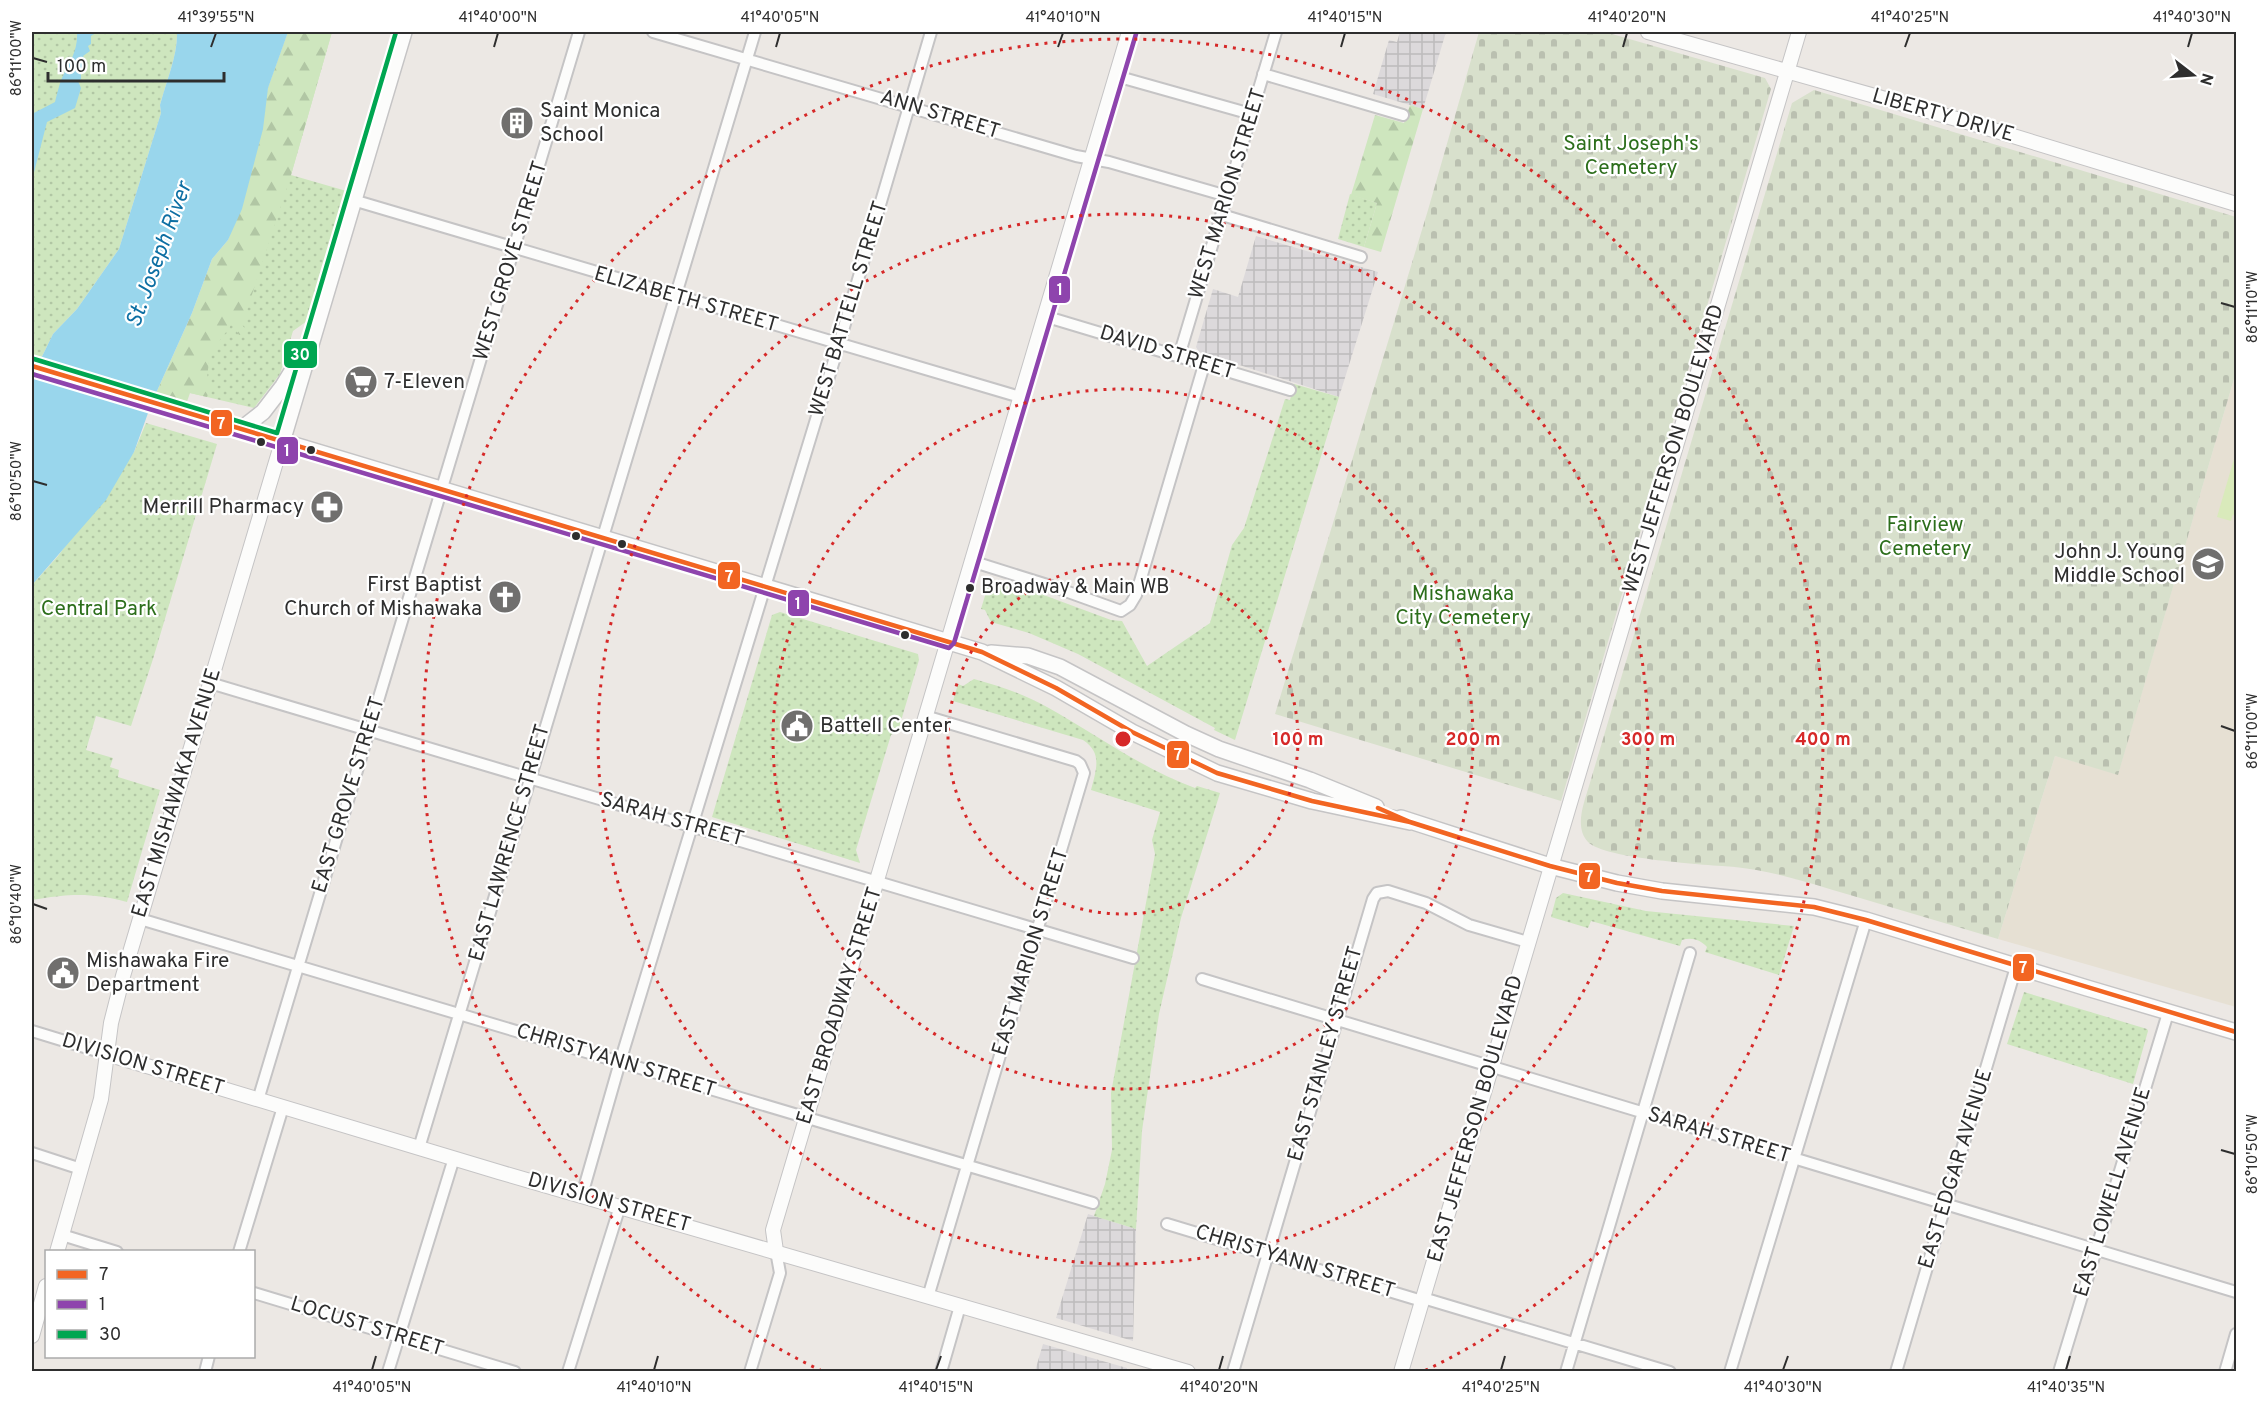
<svg xmlns="http://www.w3.org/2000/svg" width="2268" height="1403" font-family="Overpass,sans-serif">
<defs>
<pattern id="industrial-grid" width="8" height="8" patternUnits="userSpaceOnUse" patternTransform="scale(1.5)"><rect width="8" height="8" fill="#dcd9db"/><path d="M0 4h8M4 0v8" fill="none" stroke="#bdbbbc"/></pattern>
<pattern id="grass-dots" width="8" height="8" patternUnits="userSpaceOnUse" patternTransform="scale(1.5)"><rect width="8" height="8" fill="#cee6be"/><path d="M2 2h.1M6 6h.1" fill="none" stroke="#b1c6a4" stroke-width="1.8" stroke-linecap="round"/></pattern>
<pattern id="forest-firs" width="22" height="20" patternUnits="userSpaceOnUse" patternTransform="scale(1.5)"><rect width="22" height="20" fill="#cee6be"/><path d="M5 1l3.5 6h-7zM16 11l3.5 6h-7z" fill="#b1c6a4"/></pattern>
<pattern id="cemetery-stones" width="16" height="16" patternUnits="userSpaceOnUse" patternTransform="scale(1.5)"><rect width="16" height="16" fill="#d8e0cc"/><path d="M2 7V4a2 2 0 0 1 4 0v3zM10 15v-3a2 2 0 0 1 4 0v3z" fill="#bac0b0"/></pattern>
</defs>
<rect width="100%" height="100%" fill="#ece8e4"/>
<path fill="url(#industrial-grid)" d="M1400,32H1446L1423,109L1373,94L1389,40L1397,42Z
M1256,236L1378,272L1339,397L1199,352L1196,347L1213,289L1238,297Z
M1088,1214L1136,1229L1133,1341L1056,1318Z
M1043,1344L1127,1368V1371H1035Z"/>
<path fill="#e6e0d3" d="M2236,372V1007L1998,939L2055,756L2118,774Z"/>
<path fill="url(#grass-dots)" d="M32,32H177C178,54 166,82 160,105L161,113L119,249L77,309L53,334L32,377Z
M288,32H332L291,175L350,192L343,214L336,222L307,321L293,331L280,374L254,408L190,393L268,88Z
M1350,194L1377,203L1364,247L1338,239Z
M1294,384L1339,397L1235,740L1214,730L1215,728L1078,654L1029,633L991,622L985,610L981,609L990,579L1041,594L1111,620L1122,621L1147,666L1210,623L1232,545L1244,528L1285,399L1290,400Z
M146,423L217,444L153,659L131,726L96,716L86,750L113,758L110,767L119,770L118,777L160,790L127,902C90,892 68,894 32,900V585L58,556L134,452Z
M780,612L918,654L919,660L898,731L891,735L856,850L860,863L712,817L772,615Z
M974,679C999,686 1024,694 1047,707C1097,735 1141,768 1195,788L1197,786L1220,793L1181,918L1159,1014L1142,1131L1136,1229L1094,1216L1105,1184L1112,1150L1111,1093L1155,854L1152,840L1160,812L1091,790C1096,770 1103,753 1083,740L953,701L958,684L963,686Z
M1563,893L1646,911L1794,926L1779,975L1705,952L1707,947C1700,939 1691,937 1682,940L1680,946L1591,921L1588,928L1551,917L1556,898Z
M2024,992L2147,1029L2148,1031L2133,1084L2007,1044Z"/>
<path fill="url(#forest-firs)" d="M288,32H332L291,175L242,325L248,332L239,335L231,321L230,327L210,353L207,378L212,384L207,397L190,393L183,413L152,402L192,313L212,259L228,240L263,129L268,88Z
M1410,105L1423,109L1381,252L1364,247L1377,203L1351,195L1375,115L1404,123Z"/>
<path fill="url(#cemetery-stones)" d="M1479,32H1605L1765,78L1771,89L1561,801L1275,714L1428,210Z
M1814,90L2236,217V372L2118,775L2055,756L1998,939C1949,924 1899,910 1850,895C1812,884 1775,871 1735,867C1709,865 1604,859 1588,842C1574,827 1584,803 1589,786L1792,103Z"/>
<path fill="#d9eabb" d="M2236,452V520L2233,514L2231,521L2217,517Z"/>
<path fill="#99d6ec" d="M77,32H93L94,34L91,36V44L88,46L90,51L83,56L87,63L82,66L84,69L81,71V79L78,81L81,88L75,108L47,122L32,180V114L55,102C57,94 59,85 62,78C70,61 78,51 77,32Z
M177,32H288L268,88L263,129L242,209L228,240L212,259L192,313L152,402L134,452L106,500L32,585V377L53,334L77,309L119,249L161,113L160,105C166,82 178,54 177,32Z"/>
<g fill="none" stroke-linecap="round" stroke-linejoin="round">
<defs>
<path id="minor" d="M653,32L1076,156L1109,162L1227,196
M1263,74L1403,115
M1116,76L1251,114
M353,200L1020,397
M1222,215L1361,257
M1044,316L1290,390
M1179,356L1276,32
M971,561L1057,588L1121,611L1130,605L1136,595L1204,365
M210,683L1133,958
M925,716L1076,761L1080,764L1084,773L928,1297
M140,919L1093,1203
M1202,979L2236,1292
M32,1031L107,1054
M258,1100L579,32
M419,1148L755,32
M32,1153L81,1169
M582,1195L620,1062L839,344L931,32
M1167,1224L1422,1301
M62,1235L117,1252
M239,1252L283,1107
M254,1293L515,1372
M1423,1298L1670,1372
M205,1372L209,1356
M388,1372L454,1158
M568,1372L620,1206
M750,1372L780,1273L776,1251
M941,1372L960,1306
M1233,1372L1373,899L1377,893L1388,891L1426,903L1469,925L1528,942
M1566,1372L1690,953
M1730,1372L1866,920
M1896,1372L2016,967
M2059,1372L2168,1013
M2225,1372L2236,1334"/>
<path id="tertiary" d="M1648,32L1967,122L2236,204
M107,1054L499,1172L1188,1372
M776,1251L773,1230L1129,32
M57,1252L101,1099L111,1023L123,976L282,442
M32,1336L46,1286
M1401,1372L1799,32"/>
<path id="secondary" d="M32,366L982,652L1056,688L1132,732L1217,773L1312,801L1410,822
M240,430L263,412L283,386L302,355
M282,442L404,32
M991,653L1028,656L1060,667L1186,734L1219,749L1310,780L1376,807
M1401,818L1550,866L1617,883L1662,891L1814,907L1866,920L2087,988L2236,1032"/>
</defs>
<use href="#minor" stroke="#c5c4c5" stroke-width="14"/>
<use href="#tertiary" stroke="#c5c4c5" stroke-width="16"/>
<use href="#secondary" stroke="#c5c4c5" stroke-width="18"/>
<use href="#minor" stroke="#fcfcfb" stroke-width="10"/>
<use href="#tertiary" stroke="#fcfcfb" stroke-width="14"/>
<use href="#secondary" stroke="#fcfcfb" stroke-width="15"/>
<defs>
<path id="bus-1" d="M32,366L982,652L1056,688L1132,732L1217,773L1312,801L1410,822
M1378,808L1410,822L1470,841L1550,866L1617,883L1662,891L1814,907L1866,920L2236,1032"/>
<path id="bus-2" d="M32,374L949,648L954,643L1136,34"/>
<path id="bus-3" d="M34,359L277,433L396,32"/>
</defs>
<use href="#bus-1" stroke="#fff" stroke-width="9"/>
<use href="#bus-2" stroke="#fff" stroke-width="9"/>
<use href="#bus-3" stroke="#fff" stroke-width="9"/>
<use href="#bus-1" stroke="#f26522" stroke-width="4.5"/>
<use href="#bus-2" stroke="#8e44ad" stroke-width="4.5"/>
<use href="#bus-3" stroke="#00a651" stroke-width="4.5"/>
</g>
<path fill="none" stroke="#2e2e2e" stroke-width="2" d="M211,47L216,33M494,47L498,33M776,47L780,33M1058,47L1063,33M1341,47L1345,33M1623,47L1627,33M1905,47L1910,33M2188,47L2192,33M33,58L47,62M2221,303L2235,307M33,481L47,485M2221,726L2235,731M33,904L47,909M2221,1150L2235,1154M372,1370L376,1356M654,1370L658,1356M936,1370L941,1356M1219,1370L1223,1356M1501,1370L1505,1356M1783,1370L1788,1356M2066,1370L2070,1356"/>
<g fill="none" stroke="#d62828" stroke-width="3" stroke-dasharray="3 6">
<circle cx="1123" cy="739" r="175"/>
<circle cx="1123" cy="739" r="350"/>
<circle cx="1123" cy="739" r="525"/>
<path d="M822 1371A700 700 0 1 1 1424 1371"/>
</g>
<defs>
<symbol id="building-disc" viewBox="-11 -11 22 22"><circle r="9.5" fill="#706f6e" stroke="#fff"/><path d="M-4-6H4V6H1V3H-1V6H-4ZM-2.5-4.3h1.7v1.8h-1.7ZM.8-4.3h1.7v1.8H.8ZM-2.5-1h1.7V.8h-1.7ZM.8-1h1.7V.8H.8Z" fill="#fff"/></symbol>
<symbol id="supermarket-disc" viewBox="-11 -11 22 22"><circle r="9.5" fill="#706f6e" stroke="#fff"/><path d="M-6-5.5h2.5l.6 2H6L4.5 2H-2.5L-4.4-4H-6ZM-1.5 3.2a1.3 1.3 0 1 0 .1 0ZM3 3.2a1.3 1.3 0 1 0 .1 0Z" fill="#fff"/></symbol>
<symbol id="pharmacy-disc" viewBox="-11 -11 22 22"><circle r="9.5" fill="#706f6e" stroke="#fff"/><path d="M-2-6h4v4h4v4h-4v4h-4v-4h-4v-4h4Z" fill="#fff"/></symbol>
<symbol id="school-disc" viewBox="-11 -11 22 22"><circle r="9.5" fill="#706f6e" stroke="#fff"/><path d="M0-5L7-2L0 1L-7-2ZM-4 1L0 2.5L4 1V4Q0 6-4 4Z" fill="#fff"/></symbol>
<symbol id="church-disc" viewBox="-11 -11 22 22"><circle r="9.5" fill="#706f6e" stroke="#fff"/><path d="M-1.2-6h2.4v3.5h3.3v2.4h-3.3V6h-2.4V-.1h-3.3v-2.4h3.3Z" fill="#fff"/></symbol>
<symbol id="civic-disc" viewBox="-11 -11 22 22"><circle r="9.5" fill="#706f6e" stroke="#fff"/><path d="M-.6-6.5H3V-4.5H.6V-3L4-1V1h2V6H-6V1h2V-1L-.6-3ZM-1.2 2.5V6h2.4V2.5Z" fill="#fff"/></symbol>
</defs>
<g fill-rule="evenodd">
<use href="#building-disc" x="498" y="104" width="38" height="38"/>
<use href="#supermarket-disc" x="342" y="363" width="38" height="38"/>
<use href="#pharmacy-disc" x="308" y="488" width="38" height="38"/>
<use href="#school-disc" x="2189" y="545" width="38" height="38"/>
<use href="#church-disc" x="486" y="578" width="38" height="38"/>
<use href="#civic-disc" x="778" y="707" width="38" height="38"/>
<use href="#civic-disc" x="44" y="954" width="38" height="38"/>
</g>
<g fill="#2e2e2e" stroke="#fff" stroke-width="2">
<circle cx="261" cy="442" r="5"/>
<circle cx="311" cy="450" r="5"/>
<circle cx="576" cy="536" r="5"/>
<circle cx="622" cy="544" r="5"/>
<circle cx="970" cy="588" r="5"/>
<circle cx="905" cy="635" r="5"/>
</g>
<g text-anchor="middle" dominant-baseline="central" stroke-width="4.5" stroke-linejoin="round" paint-order="stroke">
<g font-size="20" fill="#2e2e2e" stroke="#fff" text-anchor="start">
<text x="981" y="588">Broadway &amp; Main WB</text>
</g>
<g font-size="21" fill="#2e2e2e" stroke="#fff" text-anchor="start">
<text x="540" y="111">Saint Monica<tspan x="540" dy="24">School</tspan></text>
<text x="384" y="382">7-Eleven</text>
<text x="304" y="507" text-anchor="end">Merrill Pharmacy</text>
<text x="2185" y="552" text-anchor="end">John J. Young<tspan x="2185" dy="24">Middle School</tspan></text>
<text x="482" y="585" text-anchor="end">First Baptist<tspan x="482" dy="24">Church of Mishawaka</tspan></text>
<text x="820" y="726">Battell Center</text>
<text x="86" y="961">Mishawaka Fire<tspan x="86" dy="24">Department</tspan></text>
</g>
<g font-size="21" fill="#2e2e2e" stroke="#fff">
<text transform="translate(940 115) rotate(17)">ANN STREET</text>
<text transform="translate(1943 116) rotate(16)">LIBERTY DRIVE</text>
<text transform="translate(1228 194) rotate(-73)">WEST MARION STREET</text>
<text transform="translate(511 261) rotate(-73)">WEST GROVE STREET</text>
<text transform="translate(686 300) rotate(16)">ELIZABETH STREET</text>
<text transform="translate(849 309) rotate(-73)">WEST BATTELL STREET</text>
<text transform="translate(1167 353) rotate(17)">DAVID STREET</text>
<text transform="translate(1674 449) rotate(-73)">WEST JEFFERSON BOULEVARD</text>
<text transform="translate(177 793) rotate(-73)">EAST MISHAWAKA AVENUE</text>
<text transform="translate(349 795) rotate(-73)">EAST GROVE STREET</text>
<text transform="translate(672 820) rotate(16)">SARAH STREET</text>
<text transform="translate(510 843) rotate(-74)">EAST LAWRENCE STREET</text>
<text transform="translate(1031 952) rotate(-73)">EAST MARION STREET</text>
<text transform="translate(840 1006) rotate(-73)">EAST BROADWAY STREET</text>
<text transform="translate(1326 1054) rotate(-74)">EAST STANLEY STREET</text>
<text transform="translate(616 1061) rotate(17)">CHRISTYANN STREET</text>
<text transform="translate(143 1065) rotate(17)">DIVISION STREET</text>
<text transform="translate(1476 1119) rotate(-74)">EAST JEFFERSON BOULEVARD</text>
<text transform="translate(1719 1136) rotate(17)">SARAH STREET</text>
<text transform="translate(1956 1169) rotate(-73)">EAST EDGAR AVENUE</text>
<text transform="translate(2113 1192) rotate(-73)">EAST LOWELL AVENUE</text>
<text transform="translate(609 1203) rotate(16)">DIVISION STREET</text>
<text transform="translate(1295 1262) rotate(17)">CHRISTYANN STREET</text>
<text transform="translate(367 1327) rotate(17)">LOCUST STREET</text>
</g>
<g font-size="21" fill="#2c6e1b" stroke="#fff">
<text x="1631" y="144">Saint Joseph's<tspan x="1631" dy="24">Cemetery</tspan></text>
<text x="1925" y="525">Fairview<tspan x="1925" dy="24">Cemetery</tspan></text>
<text x="1463" y="594">Mishawaka<tspan x="1463" dy="24">City Cemetery</tspan></text>
<text x="99" y="609">Central Park</text>
</g>
<g font-size="22" font-style="italic" fill="#0d6fa3" stroke="#fff">
<text transform="translate(160 255) rotate(-70)">St. Joseph River</text>
</g>
</g>
<circle cx="1123" cy="739" r="9" fill="#d62828" stroke="#fff" stroke-width="3"/>
<g font-size="18" text-anchor="middle" font-weight="bold" fill="#d62828" stroke="#fff" stroke-width="4.5" stroke-linejoin="round" paint-order="stroke">
<text x="1298" y="745">100 m</text>
<text x="1473" y="745">200 m</text>
<text x="1648" y="745">300 m</text>
<text x="1823" y="745">400 m</text>
</g>
<g stroke="#fff" stroke-width="2">
<rect x="1048" y="275" width="23" height="29" rx="6" fill="#8e44ad"/>
<rect x="283" y="340" width="35" height="29" rx="6" fill="#00a651"/>
<rect x="210" y="409" width="23" height="28" rx="6" fill="#f26522"/>
<rect x="276" y="436" width="23" height="29" rx="6" fill="#8e44ad"/>
<rect x="717" y="561" width="24" height="29" rx="6" fill="#f26522"/>
<rect x="787" y="589" width="23" height="28" rx="6" fill="#8e44ad"/>
<rect x="1166" y="740" width="24" height="29" rx="6" fill="#f26522"/>
<rect x="1578" y="862" width="23" height="28" rx="6" fill="#f26522"/>
<rect x="2012" y="953" width="23" height="29" rx="6" fill="#f26522"/>
</g>
<g font-size="16" text-anchor="middle" font-weight="bold" fill="#fff">
<text x="1060" y="295">1</text>
<text x="300" y="360">30</text>
<text x="221" y="429">7</text>
<text x="287" y="456">1</text>
<text x="729" y="582">7</text>
<text x="798" y="609">1</text>
<text x="1178" y="760">7</text>
<text x="1589" y="882">7</text>
<text x="2023" y="973">7</text>
</g>
<rect width="2268" height="1403" fill="none" stroke="#ffffff" stroke-width="66"/>
<rect x="45" y="1250" width="210" height="108" fill="#ffffff" stroke="#ababab" stroke-width="1.5"/>
<rect x="57" y="1270" width="30" height="9" fill="#f26522" stroke="#ababab" stroke-width="1.5"/>
<text x="99" y="1280" font-size="18" fill="#2e2e2e">7</text>
<rect x="57" y="1300" width="30" height="9" fill="#8e44ad" stroke="#ababab" stroke-width="1.5"/>
<text x="99" y="1310" font-size="18" fill="#2e2e2e">1</text>
<rect x="57" y="1330" width="30" height="9" fill="#00a651" stroke="#ababab" stroke-width="1.5"/>
<text x="99" y="1340" font-size="18" fill="#2e2e2e">30</text>
<g transform="translate(2193 75) rotate(107)" stroke="#ffffff" stroke-width="4.5" paint-order="stroke">
<path d="M0-4.5L10 22L0 15L-10 22Z" fill="#2e2e2e"/>
<text y="-9" font-size="16" font-weight="bold" text-anchor="middle" fill="#2e2e2e">N</text>
</g>
<path d="M48 72v9h176v-9" fill="none" stroke="#2e2e2e" stroke-width="3"/>
<text x="57" y="72" font-size="18" fill="#2e2e2e" stroke="#ffffff" stroke-width="4.5" paint-order="stroke">100 m</text>
<rect x="33" y="33" width="2202" height="1337" fill="none" stroke="#2e2e2e" stroke-width="2"/>
<g font-size="15" text-anchor="middle" fill="#2e2e2e">
<text x="216" y="22">41°39'55"N</text>
<text x="498" y="22">41°40'00"N</text>
<text x="780" y="22">41°40'05"N</text>
<text x="1063" y="22">41°40'10"N</text>
<text x="1345" y="22">41°40'15"N</text>
<text x="1627" y="22">41°40'20"N</text>
<text x="1910" y="22">41°40'25"N</text>
<text x="2192" y="22">41°40'30"N</text>
<text transform="translate(16 58) rotate(-90)" y="5">86°11'00"W</text>
<text transform="translate(2252 307) rotate(-90)" y="5">86°11'10"W</text>
<text transform="translate(16 481) rotate(-90)" y="5">86°10'50"W</text>
<text transform="translate(2252 731) rotate(-90)" y="5">86°11'00"W</text>
<text transform="translate(16 904) rotate(-90)" y="5">86°10'40"W</text>
<text transform="translate(2252 1154) rotate(-90)" y="5">86°10'50"W</text>
<text x="372" y="1392">41°40'05"N</text>
<text x="654" y="1392">41°40'10"N</text>
<text x="936" y="1392">41°40'15"N</text>
<text x="1219" y="1392">41°40'20"N</text>
<text x="1501" y="1392">41°40'25"N</text>
<text x="1783" y="1392">41°40'30"N</text>
<text x="2066" y="1392">41°40'35"N</text>
</g>
</svg>
